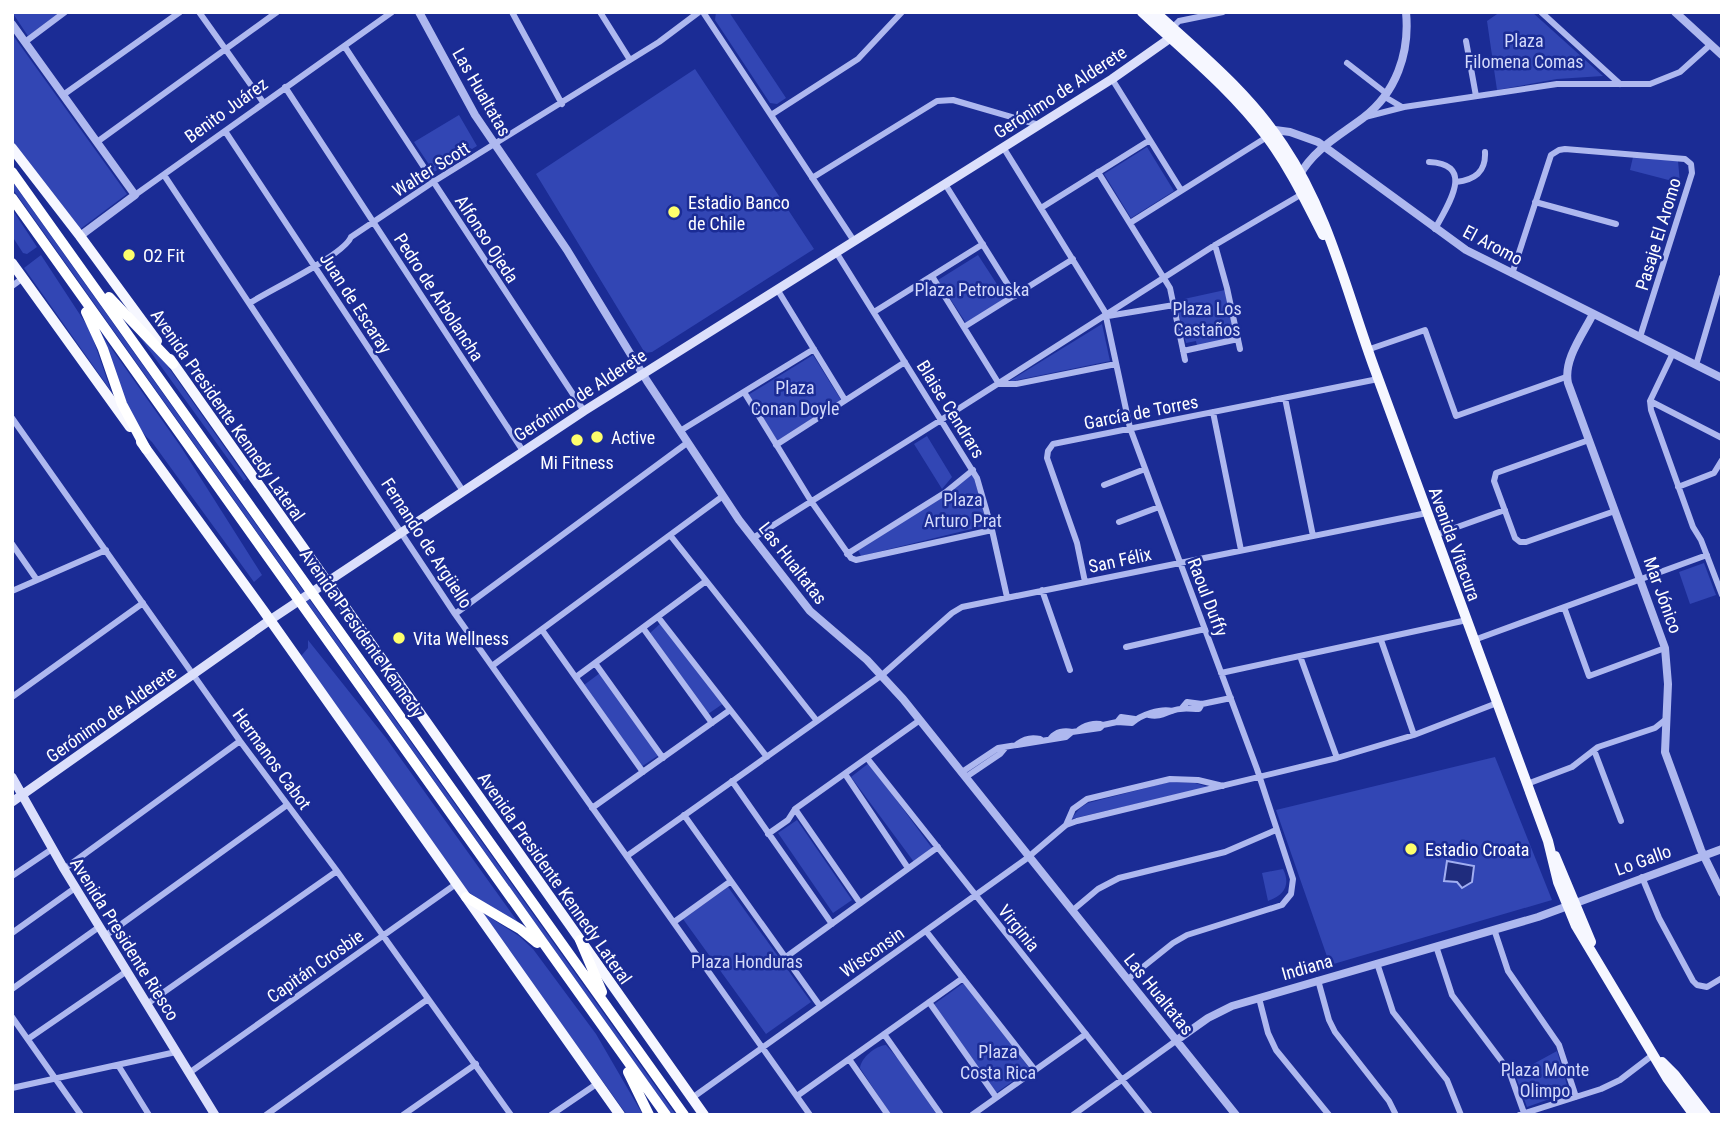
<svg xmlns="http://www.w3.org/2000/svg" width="1734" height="1127" font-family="'Roboto Condensed',sans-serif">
<rect width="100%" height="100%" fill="#1b2c95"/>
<path fill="#3246b4" d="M12,12H60L28,36Z
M716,12H729L786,98L777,104L770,103L715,20Z
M1500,12H1532L1603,76L1557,79L1497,90L1487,21Z
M12,34L127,194L79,230L12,141Z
M695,69L814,249L652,352L645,353L536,174Z
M459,115L477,146L434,172L414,142Z
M1147,147L1174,191L1131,218L1104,174Z
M1633,157L1678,161L1680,183L1630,170Z
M12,181L676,1115H672L12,188Z
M12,209L37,247L27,254L23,253L12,236Z
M41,255L90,330L111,391L24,268Z
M978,255L1006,298L966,323L938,280Z
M1225,290L1235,338L1197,346L1196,341L1186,343L1178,311L1186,309L1184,299Z
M1102,324L1110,361L1008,382Z
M102,335L181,447L262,575L254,582L152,442C123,416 114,370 102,335Z
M139,336L164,361L247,479L244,481Z
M813,355L841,400L777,441L748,395Z
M927,436L952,477L942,489L914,444Z
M972,472L988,525L861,556L858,550Z
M1704,563L1716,595L1690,604L1679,572Z
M661,623L724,703L708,714L649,634Z
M308,640L386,738L520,925L468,892L301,656L308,648Z
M600,673L659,755L641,767L584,685Z
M1495,757L1552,900L1330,965L1276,810Z
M869,763L932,848L914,862L851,777Z
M1169,782L1195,783L1208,787L1071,819L1080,808L1088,803Z
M797,820L852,900L833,913L778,833Z
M1283,869C1291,885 1284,895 1268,901L1262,873Z
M728,887L811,1002L766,1034L683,919Z
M480,911L519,936L533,949L596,1034L643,1115H627Z
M965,982L1030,1069L996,1093L933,1005Z
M886,1045L900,1061L937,1115H891L860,1068C861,1058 875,1046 886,1045Z
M1557,1051L1569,1092L1527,1107L1515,1074Z"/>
<path fill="#1f2c7d" stroke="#a1aef1" stroke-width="2" d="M1447,861L1474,866L1472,882L1462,888L1457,882L1444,881Z"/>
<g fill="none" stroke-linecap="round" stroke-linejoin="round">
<path stroke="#aeb8ef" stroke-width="6" d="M199,12L263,102
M512,12L562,104
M600,12L630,60
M703,12L854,241
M1541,12L1620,84
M1172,28L1179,21L1223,12
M1466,41L1476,96
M25,42L65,12
M345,47L584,411
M1347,63L1387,94
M1112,79L1181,190
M285,87L523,451
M63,95L180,12
M1385,97L1402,107
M771,115L858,59L902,12
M1365,117L1404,107L1557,84H1650L1680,72L1710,45
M225,131L463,491
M97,142L277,12
M1003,147L1105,312L1130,428L1257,769L1293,879L1291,894L1282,905L1187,935L1173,943L1128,979
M1429,162C1477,164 1447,206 1435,229
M1098,172L1170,288L1185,360
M164,175L455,614L810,1115
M812,178L937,101L953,100L1039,125
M1456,182C1475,180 1486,172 1485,152
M945,184L1015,296
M135,195L392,12
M1535,202L1616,224
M1041,208L1150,140
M1130,223L1267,137
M1215,245L1227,288L1240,349
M836,252L977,478L992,530L1007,597
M1512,274L1551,155L1559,150L1565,149L1685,159L1691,164L1692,173L1640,337
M932,276L999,384H1016L1116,364
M12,286L23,278
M777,289L845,400
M250,303C270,290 344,255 351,237L433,182L659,42L699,12
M874,312L983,244
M1108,316L1174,305
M964,327L1073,259
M1367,350L1425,330L1456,416L1566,377
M1183,351L1238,339
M1673,353L1650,401L1651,410L1693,527L1701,540L1722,595
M1696,365L1722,277
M744,392L811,501L851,558L856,560L992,530
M1285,398L1313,536
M1650,401L1722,438
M1213,412L1241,550
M12,418L240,741L337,871L511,1115
M680,431L814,349
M1589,440L1496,473L1494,481L1515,538L1520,542H1526L1615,511
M776,445L905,362
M1104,485L1145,469
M1678,487L1714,473L1722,460
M1119,522L1159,507
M670,535L817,721
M1435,535L1505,510
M753,538L941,420L1215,245L1302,194
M12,544L37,580
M847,554L946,492L973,470
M1085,582L1077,543L1047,458L1048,451L1053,444L1378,379
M1042,590L1070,670
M12,591L106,550
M1564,607L1589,676L1665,648
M455,614L687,443
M658,617L767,757
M643,628L712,723
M542,630L643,772
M1381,640L1414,735
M1474,640L1707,555
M1126,647L1205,629
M1300,656L1337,758
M595,663L663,758
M492,666L723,496
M1221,673L1467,620
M576,677L706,581
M12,697L143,603
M1182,708L1187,702L1202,704L1231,698
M1149,715C1162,718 1168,710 1180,709C1186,708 1192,709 1199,709L1202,704
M1117,722L1121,717L1135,719
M1078,731C1083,725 1096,722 1103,725
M1051,738C1056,732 1064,730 1072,732
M1016,745C1023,739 1032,737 1040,739
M1594,750L1621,821
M867,758L1150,1115
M962,772L998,748L1066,737L1072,732L1100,728L1103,725L1117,722L1132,723C1140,715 1161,708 1172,711
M845,774L908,868
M966,777L1000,754L1005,748
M732,781L832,924
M1527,784L1572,767L1598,747L1655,728L1665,720
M592,808L730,710
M795,809L860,903
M684,815L820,1006
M1066,825L1073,809L1087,799L1170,779L1198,780L1223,786
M768,834L788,820L795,809L920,720
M627,856L882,675L952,613L962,607L1427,513
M64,869L240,741
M12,876L52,849
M1642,877L1659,918L1693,981L1697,985L1707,987L1722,978
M1073,910L1098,889L1119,878L1225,852L1276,830
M674,922L731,881
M1494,929L1508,971L1559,1045L1576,1097
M926,931L1035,1070
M12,933L75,888
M105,936L287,805
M1436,946L1452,995L1509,1071L1524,1113
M786,957L938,847
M1377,963L1393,1012L1447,1080L1461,1115
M1318,980L1329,1020L1335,1032L1389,1101L1396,1115
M12,989L99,927
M1259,998L1268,1033L1276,1050L1329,1115
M929,1002L996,1097
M147,1004L337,871
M12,1017L81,1115
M884,1034L941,1115
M28,1039L127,971
M849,1059L888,1115
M118,1065L149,1115
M189,1073L456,884
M12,1088L176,1052
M797,1096L963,978
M692,1098L1026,859L1066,825L1077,821L1337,758L1414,735L1497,703
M266,1115L428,999
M403,1115L476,1064
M551,1115L598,1083
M972,1115L1086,1034
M1073,1115L1177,1040
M1519,1115L1601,1089L1620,1080L1654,1054"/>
<path stroke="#aeb8ef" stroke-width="8" d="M419,12L475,115L567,250L647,381L739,520L810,611L867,660L903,699L1236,1115
M1675,12L1722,55
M12,24L135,195L80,236
M1267,129L1290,132L1318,142L1466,250L1722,378
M1299,176C1314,149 1339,136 1363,118C1396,93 1410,53 1406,12
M1593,314C1583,334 1563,360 1568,383L1665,648L1668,684L1665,752L1701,850L1722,893
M1177,1040L1208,1018L1232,1006L1538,917L1722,849"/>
<path stroke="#dbdffb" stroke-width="9" d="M12,777L64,869L215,1115
M12,802L270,620L584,411L1112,79L1176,34"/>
<path stroke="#f6f7ff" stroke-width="10" d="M1142,12C1185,52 1232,90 1267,137C1290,168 1306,202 1323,235
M1155,12C1201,54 1249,93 1283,145C1329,213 1347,294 1375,370C1433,527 1490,684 1548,841L1558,882L1576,926L1667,1078L1694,1115
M12,148L80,236L157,341
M12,263L130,427
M170,359L704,1115
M141,442L263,610L620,1115
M1555,856L1591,942
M1662,1062L1675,1075L1706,1115"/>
<path stroke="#fff" stroke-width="10" d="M12,172L684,1115
M12,198L666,1115
M109,297L173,364
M86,312L103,349L122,404L146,449
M466,897L520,929L537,943
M580,940L602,992
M628,1072L649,1115"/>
</g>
<g fill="#feff6c" stroke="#1b2c95" stroke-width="2.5">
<circle cx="674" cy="212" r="7"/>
<circle cx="129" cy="255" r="7"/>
<circle cx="597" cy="437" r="7"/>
<circle cx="577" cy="440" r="7"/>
<circle cx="399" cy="638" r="7"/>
<circle cx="1411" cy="849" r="7"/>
</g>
<g text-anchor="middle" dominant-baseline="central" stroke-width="5" stroke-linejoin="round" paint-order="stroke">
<g font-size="18" fill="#d4dafb" stroke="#1b2c95">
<text x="1524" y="40">Plaza<tspan x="1524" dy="21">Filomena Comas</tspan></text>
<text x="972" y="289">Plaza Petrouska</text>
<text x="1207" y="308">Plaza Los<tspan x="1207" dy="21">Castaños</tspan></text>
<text x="795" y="387">Plaza<tspan x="795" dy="21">Conan Doyle</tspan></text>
<text x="963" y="499">Plaza<tspan x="963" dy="21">Arturo Prat</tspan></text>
<text x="747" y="961">Plaza Honduras</text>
<text x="998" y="1051">Plaza<tspan x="998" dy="21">Costa Rica</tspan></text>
<text x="1545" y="1069">Plaza Monte<tspan x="1545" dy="21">Olimpo</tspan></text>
</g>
<g font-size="18" fill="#fff" stroke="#1b2c95">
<text transform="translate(482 92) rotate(60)">Las Hualtatas</text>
<text transform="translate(1060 92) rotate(-33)">Gerónimo de Alderete</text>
<text transform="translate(226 110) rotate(-36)">Benito Juárez</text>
<text transform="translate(431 169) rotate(-32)">Walter Scott</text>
<text transform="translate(1658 234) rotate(-73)">Pasaje El Aromo</text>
<text transform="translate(487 239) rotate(57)">Alfonso Ojeda</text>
<text transform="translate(1493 245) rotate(28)">El Aromo</text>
<text transform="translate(439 297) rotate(57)">Pedro de Arbolancha</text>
<text transform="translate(356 303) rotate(57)">Juan de Escaray</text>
<text transform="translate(580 395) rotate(-33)">Gerónimo de Alderete</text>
<text transform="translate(951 409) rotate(58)">Blaise Cendrars</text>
<text transform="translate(1141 412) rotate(-11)">García de Torres</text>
<text transform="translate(228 415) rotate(55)">Avenida Presidente Kennedy Lateral</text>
<text transform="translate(427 543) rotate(57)">Fernando de Argüello</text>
<text transform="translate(1455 544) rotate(70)">Avenida Vitacura</text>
<text transform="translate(1120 560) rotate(-12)">San Félix</text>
<text transform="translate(793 563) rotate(52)">Las Hualtatas</text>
<text transform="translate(1663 595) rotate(70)">Mar Jónico</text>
<text transform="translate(1208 597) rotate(69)">Raoul Duffy</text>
<text transform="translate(362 633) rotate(55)">Avenida Presidente Kennedy</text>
<text transform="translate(111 714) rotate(-35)">Gerónimo de Alderete</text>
<text transform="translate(272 759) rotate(54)">Hermanos Cabot</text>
<text transform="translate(1643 860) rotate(-20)">Lo Gallo</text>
<text transform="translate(555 878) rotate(55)">Avenida Presidente Kennedy Lateral</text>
<text transform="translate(1019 928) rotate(51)">Virginia</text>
<text transform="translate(125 939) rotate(58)">Avenida Presidente Riesco</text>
<text transform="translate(872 952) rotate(-35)">Wisconsin</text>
<text transform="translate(315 966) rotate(-35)">Capitán Crosbie</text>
<text transform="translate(1307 967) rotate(-16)">Indiana</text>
<text transform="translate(1159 994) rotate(51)">Las Hualtatas</text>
</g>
<g font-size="18" fill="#fff" stroke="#1b2c95" text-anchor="start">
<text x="688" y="202">Estadio Banco<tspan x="688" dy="21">de Chile</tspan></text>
<text x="143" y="255">O2 Fit</text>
<text x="611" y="437">Active</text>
<text x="577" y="462" text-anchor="middle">Mi Fitness</text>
<text x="413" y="638">Vita Wellness</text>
<text x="1425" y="849">Estadio Croata</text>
</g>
</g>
<rect width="1734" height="1127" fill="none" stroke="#ffffff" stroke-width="28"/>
</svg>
